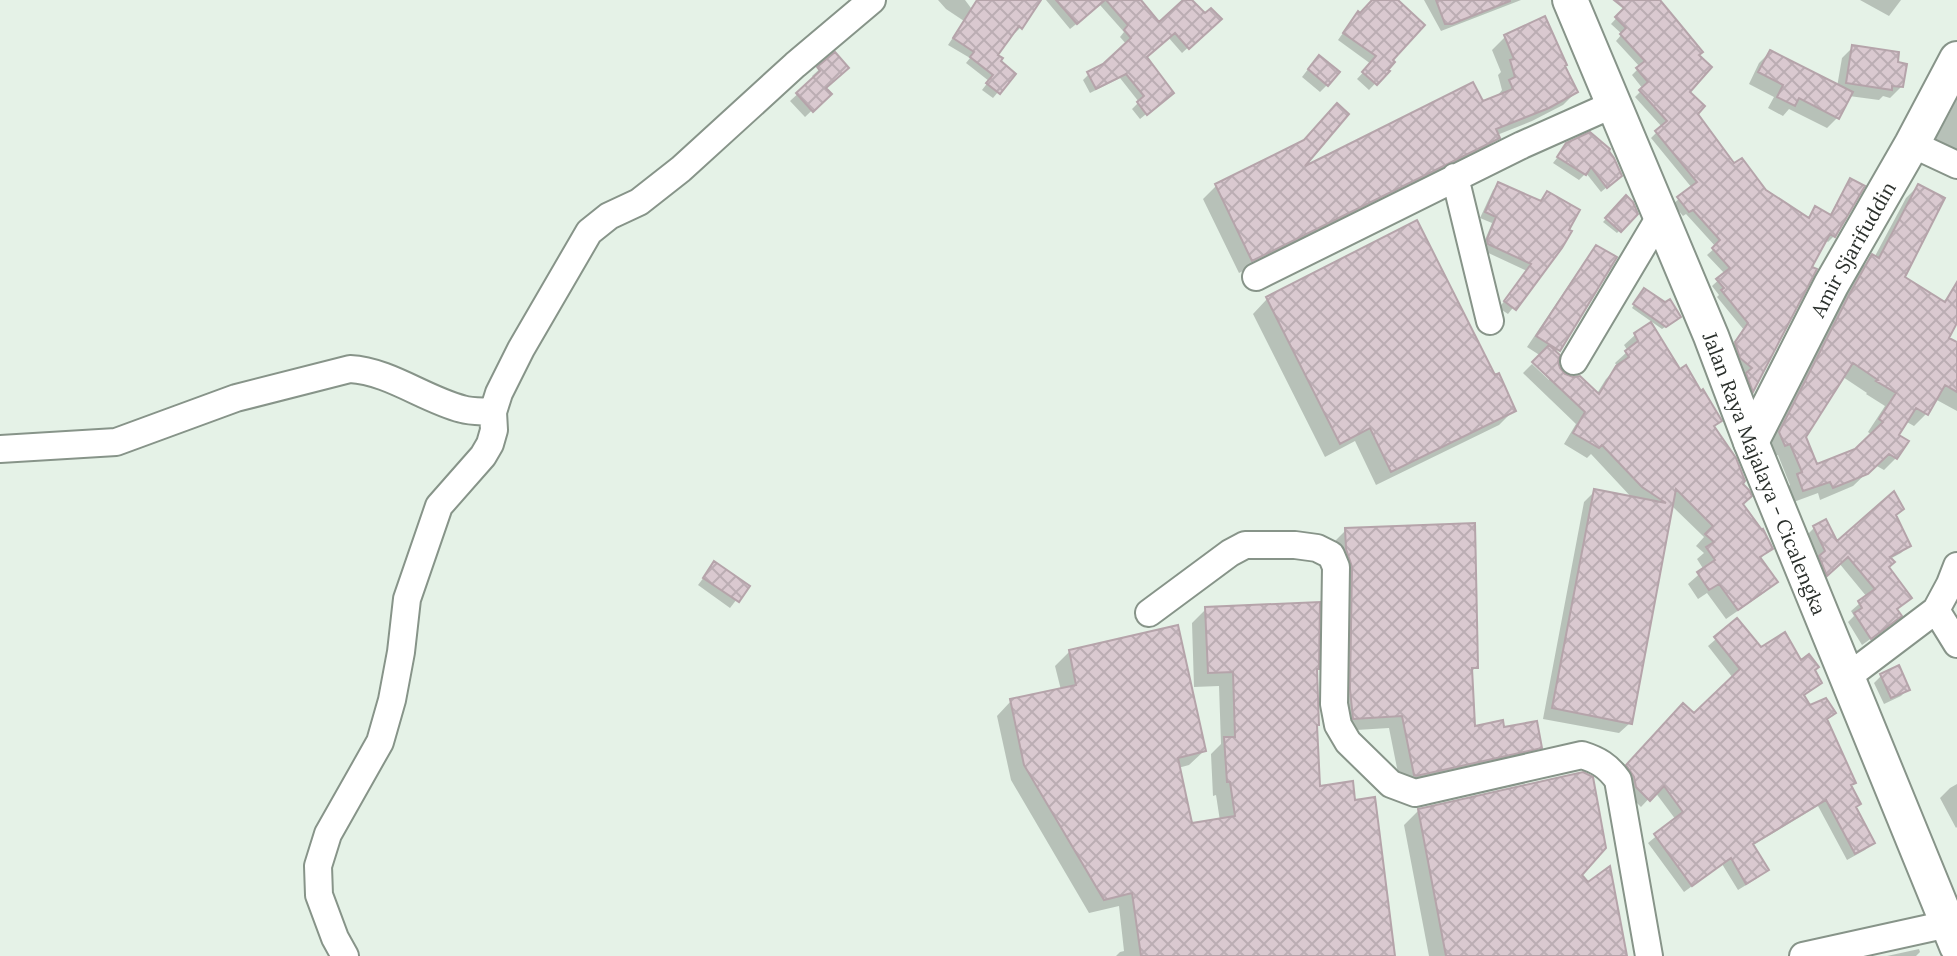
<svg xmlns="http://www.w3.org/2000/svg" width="1957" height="956" font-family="Lora,serif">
<defs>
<pattern id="building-cross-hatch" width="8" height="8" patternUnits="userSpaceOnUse" patternTransform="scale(2)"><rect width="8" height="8" fill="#dac9d0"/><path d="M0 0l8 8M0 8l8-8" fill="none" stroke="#bbadb3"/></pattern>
</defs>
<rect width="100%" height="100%" fill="#e5f2e7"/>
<path fill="#0003" fill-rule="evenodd" d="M938,0H965L971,8L977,0H1039L1021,27L1015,33L1013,31L995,55L998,61L1013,74L993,98L982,90L989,81L966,63L970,58L948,45L964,21L946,9Z
M1046,0H1138L1159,24L1186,0H1190L1205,16L1219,19L1182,53L1168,37L1145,58L1166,98L1140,119L1132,109L1139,102L1120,78L1090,93L1083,80L1089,74L1104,66L1127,45L1120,37L1124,32L1100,5L1070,29Z
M1373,0H1395L1390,60L1387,71L1369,90L1357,79L1371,64L1338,40L1352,20L1360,15Z
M1424,0H1521L1441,31Z
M1633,0H1657L1687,92L1696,114L1734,165L1765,192L1807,219L1815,209L1829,217L1845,187L1851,181L1862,187L1834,236L1828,242L1825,240L1810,268L1814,270L1752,391L1747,395L1742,381L1748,375L1735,363L1730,349L1744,330L1717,297L1719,295L1712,286L1725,274L1707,255L1716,247L1686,214L1683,216L1673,204L1692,188L1651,138L1662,127L1635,97L1643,89L1632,75L1640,67L1616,41L1622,34L1611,24Z
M1860,0H1901L1889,16Z
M1544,19L1563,67L1576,92L1563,105L1532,121L1497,135L1498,137L1485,150L1239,273L1203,199L1216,186L1303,142L1298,172L1499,97L1498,95L1502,90L1498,75L1501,72L1492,50L1505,37Z
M1853,47L1895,64L1901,87L1890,98L1883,96L1879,100L1849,96L1838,117L1827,128L1789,109L1783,116L1768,108L1774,97L1749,84L1759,63L1770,52L1837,87L1842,58Z
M835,55L824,89L829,94L805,117L790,101L814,79L812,76Z
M1312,64L1327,85L1320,92L1302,77Z
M1957,99V159L1955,150L1935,140Z
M1568,144L1614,181L1601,192L1586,173L1579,180L1553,163Z
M1499,184L1539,202L1547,193L1561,247L1508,314L1499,308L1527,271L1482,250V247L1492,223L1480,218L1493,190Z
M1918,186L1902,278L1942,303L1953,292L1957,294V320L1946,338L1957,350V411L1935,399L1926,414L1914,426L1905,421L1896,435V458L1884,470L1875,465L1853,486L1820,500L1818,493L1791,503L1786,488L1790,485L1778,455L1772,457L1767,445L1837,309L1860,269L1872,257L1874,258L1906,198ZM1843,377L1867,393L1866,394L1885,406L1868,432L1872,435L1856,450L1816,467L1804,437Z
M1626,198L1636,214L1617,233L1603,222Z
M1597,248L1615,258L1555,353L1556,362L1564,376L1596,395L1606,379L1618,367L1615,363L1628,351L1624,345L1635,335L1650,325L1712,427L1741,505L1771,548L1759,560L1775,582L1765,592L1726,619L1707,593L1698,599L1688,584L1704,570L1697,559L1704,553L1696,546L1704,537L1671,505L1630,723L1619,733L1543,719L1584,502L1595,491L1633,499L1591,454L1587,458L1564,444L1576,424L1523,373L1532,364L1549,380V375L1541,356L1527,347L1587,258Z
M1642,293L1676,320L1662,329L1632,308Z
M1267,299L1494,378L1514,410L1499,425L1376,485L1355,441L1325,457L1253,314Z
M1894,516L1909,545L1901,553L1890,559L1887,567L1910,598L1896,610L1891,624L1862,645L1848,622L1854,616L1851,611L1867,597L1839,563L1819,581L1812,566L1818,560L1806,536L1814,528L1836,544Z
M1346,530L1476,667L1470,673L1473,728L1540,747L1527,760L1401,788L1389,728L1340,731L1333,543Z
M714,564L747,586L730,608L698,585Z
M1206,609L1315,669L1318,788L1393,956H1116L1120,952L1124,951L1119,906L1089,913L1011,780L997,716L1011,701L1061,690L1055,666L1070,651L1204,751L1189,765L1178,768L1190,825L1220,821L1216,795L1213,796L1211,754L1221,744L1219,686L1194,687L1192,623Z
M1737,621L1760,649L1801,663L1812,671L1820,682L1803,696L1809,708L1834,713L1826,721L1849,786L1854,808L1873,842L1865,850L1847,860L1818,806L1752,846L1766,870L1759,877L1738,890L1722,864L1684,892L1648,843L1676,820L1655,792L1641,807L1629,795L1620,774L1676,713L1695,716L1733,678L1708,646Z
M1881,676L1908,689L1901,696L1884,704L1874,683Z
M1957,784V827L1956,828L1940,798L1950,788Z
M1419,810L1580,875L1588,885L1625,956H1429L1404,825Z
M1919,949L1920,952L1916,956H1887Z"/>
<path fill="url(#building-cross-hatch)" stroke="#b5a4aa" stroke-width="2" fill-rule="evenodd" d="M977,0H1041L1022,29L1019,26L998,55L1003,58L1001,61L1016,74L1000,94L986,83L993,75L970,57L974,52L953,38Z
M1056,0H1105L1077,24Z
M1106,0H1141L1159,22L1183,0H1192L1205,13L1211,8L1222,19L1189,49L1175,33L1147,57L1174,93L1147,115L1137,102L1144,96L1126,74L1096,89L1087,72L1103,64L1131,38L1124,30L1128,25Z
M1372,0H1398L1425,25L1393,60L1395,62L1388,70L1390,71L1377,85L1362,72L1376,56L1343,33L1358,11L1360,13Z
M1436,0H1510V1L1452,24H1445Z
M1614,0H1660L1679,23L1703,52L1699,55L1712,67L1690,92L1705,106L1698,114L1734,163L1742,158L1766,190L1809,218L1815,206L1831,215L1850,178L1865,186L1835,237L1830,234L1812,267L1817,269L1753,392L1746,373L1752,368L1740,358L1735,342L1748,323L1721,290L1724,288L1716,279L1730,268L1712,248L1720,240L1693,210L1689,212L1677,197L1697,182L1655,131L1667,121L1639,90L1648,82L1636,68L1645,61L1620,34L1626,28L1615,17L1624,8Z
M1545,16L1567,65L1565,66L1578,92L1549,108L1496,129L1500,138L1252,261L1215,184L1304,140L1337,103L1349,114L1305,166L1473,82L1483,101L1513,89L1509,80L1515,77L1510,60L1514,59L1504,35Z
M1852,45L1899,52L1898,62L1907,64L1903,87L1892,86V90L1846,83Z
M1770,50L1853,92L1839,119L1799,98L1795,106L1777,97L1783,85L1758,72Z
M835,52L849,68L826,88L832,94L813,112L796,93L820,71L817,67Z
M1319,55L1340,72L1328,86L1308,69Z
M1590,132L1610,149L1609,151L1614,158L1622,176L1607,188L1591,167L1586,175L1557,157L1566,143Z
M1498,182L1541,201L1547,191L1580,210L1569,230L1572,231L1562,248L1516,310L1504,301L1531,264L1488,244L1487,239L1496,217L1485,212Z
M1918,184L1945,198L1905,277L1945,302L1957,282V323L1949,338L1957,342V392L1945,385L1928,415L1916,408L1899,435L1909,441L1897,459L1889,454L1868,474L1833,488L1830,482L1803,491L1797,474L1802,472L1790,444L1785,446L1779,432L1849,295L1872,254L1879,258ZM1853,363L1878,380L1876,381L1896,393L1879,419L1883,422L1855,449L1817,464L1806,437Z
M1626,195L1633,202L1638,214L1621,232L1605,218Z
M1417,220L1495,375L1499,373L1516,411L1391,472L1370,428L1340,444L1266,297Z
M1596,245L1617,257L1560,351L1536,336Z
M1644,288L1665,302L1670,299L1681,317L1666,327L1633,304Z
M1651,322L1680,369L1686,365L1701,391L1703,389L1722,421L1714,426L1736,458L1745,481L1743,484L1749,490L1752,496L1743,504L1762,530L1763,529L1773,549L1760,557L1778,582L1738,610L1719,584L1709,590L1697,572L1715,560L1706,547L1714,542L1705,534L1713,526L1676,489L1632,724L1552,708L1594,489L1666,503L1642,487L1602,445L1599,448L1573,433L1585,412L1532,362L1549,345L1560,355L1558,362L1560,368L1565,374L1573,377L1580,376L1599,394L1616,366L1629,357L1625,351L1638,341L1634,333Z
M1894,491L1904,509L1896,515L1911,546L1890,557L1895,562L1889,567L1912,598L1897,609L1902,616L1871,639L1854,613L1862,608L1858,601L1875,589L1848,557L1827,576L1819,556L1825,551L1813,526L1826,519L1837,541Z
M1475,523L1478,668H1472L1475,726L1503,720L1504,727L1537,721L1542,748L1416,776L1414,775L1402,716L1353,719L1350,689L1352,567L1346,549L1345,528Z
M714,561L750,586L739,602L703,578Z
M1320,602L1319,669H1317L1319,725H1317L1320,786L1353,781L1355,800L1375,797L1395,956H1141L1132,893L1104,900L1024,765L1010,699L1076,685L1069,650L1178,625L1206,751L1178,758L1192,823L1235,816L1230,782H1227L1224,737H1235L1233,672L1208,673L1205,607Z
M1737,618L1761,647L1785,632L1801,660L1809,654L1819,667L1815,670L1822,683L1804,695L1810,705L1826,698L1836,713L1827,719L1856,783L1851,785L1861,804L1856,807L1875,843L1855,854L1826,800L1753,844L1769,870L1746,884L1731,858L1692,886L1654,834L1683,812L1664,786L1650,801L1636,787L1634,777L1626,765L1683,703L1694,713L1740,669L1714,637Z
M1899,665L1910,690L1891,698L1880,674Z
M1583,772L1593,777L1606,848L1582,875L1588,882L1610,866L1627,956H1446L1418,809Z"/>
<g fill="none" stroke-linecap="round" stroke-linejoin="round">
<defs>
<path id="minor" d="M1912,144L1957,165
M1455,177L1490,321
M1256,277L1522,145L1614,104
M1574,361L1661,215
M0,449L116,442L236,398L350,369C389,371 424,399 462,409C472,412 483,411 493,412
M1936,610L1957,644
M1149,613L1230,553L1245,545H1295L1317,548L1331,555L1336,567L1334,704L1338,725L1348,742L1391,784L1415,793L1582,755C1598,760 1608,766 1618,780L1649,956
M1846,678L1936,610L1950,584L1957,566
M345,956L335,938L319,895L318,866L328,834L380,742L392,700L401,652L407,599L439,506L483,456L490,444L494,430L493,412L499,393L521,349L589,232L609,216L639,202L681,169L795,65L872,0
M1803,956L1948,924"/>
<g id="major">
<path id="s1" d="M1570,0L1711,336L1751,442L1957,946"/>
<path id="s2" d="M1751,442L1831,285L1912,144L1957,59"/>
</g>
</defs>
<use href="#minor" stroke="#879489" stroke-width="30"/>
<use href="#major" stroke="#879489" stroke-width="38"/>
<use href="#minor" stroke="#fff" stroke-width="26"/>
<use href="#major" stroke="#fff" stroke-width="34"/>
</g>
<g text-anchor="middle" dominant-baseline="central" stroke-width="8" stroke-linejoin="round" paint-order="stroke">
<g font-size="20" fill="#2b302c" stroke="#e5f2e7">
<text stroke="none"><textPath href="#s2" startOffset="218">Amir Sjarifuddin</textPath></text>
<text stroke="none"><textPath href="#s1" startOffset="512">Jalan Raya Majalaya - Cicalengka</textPath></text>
</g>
</g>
</svg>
